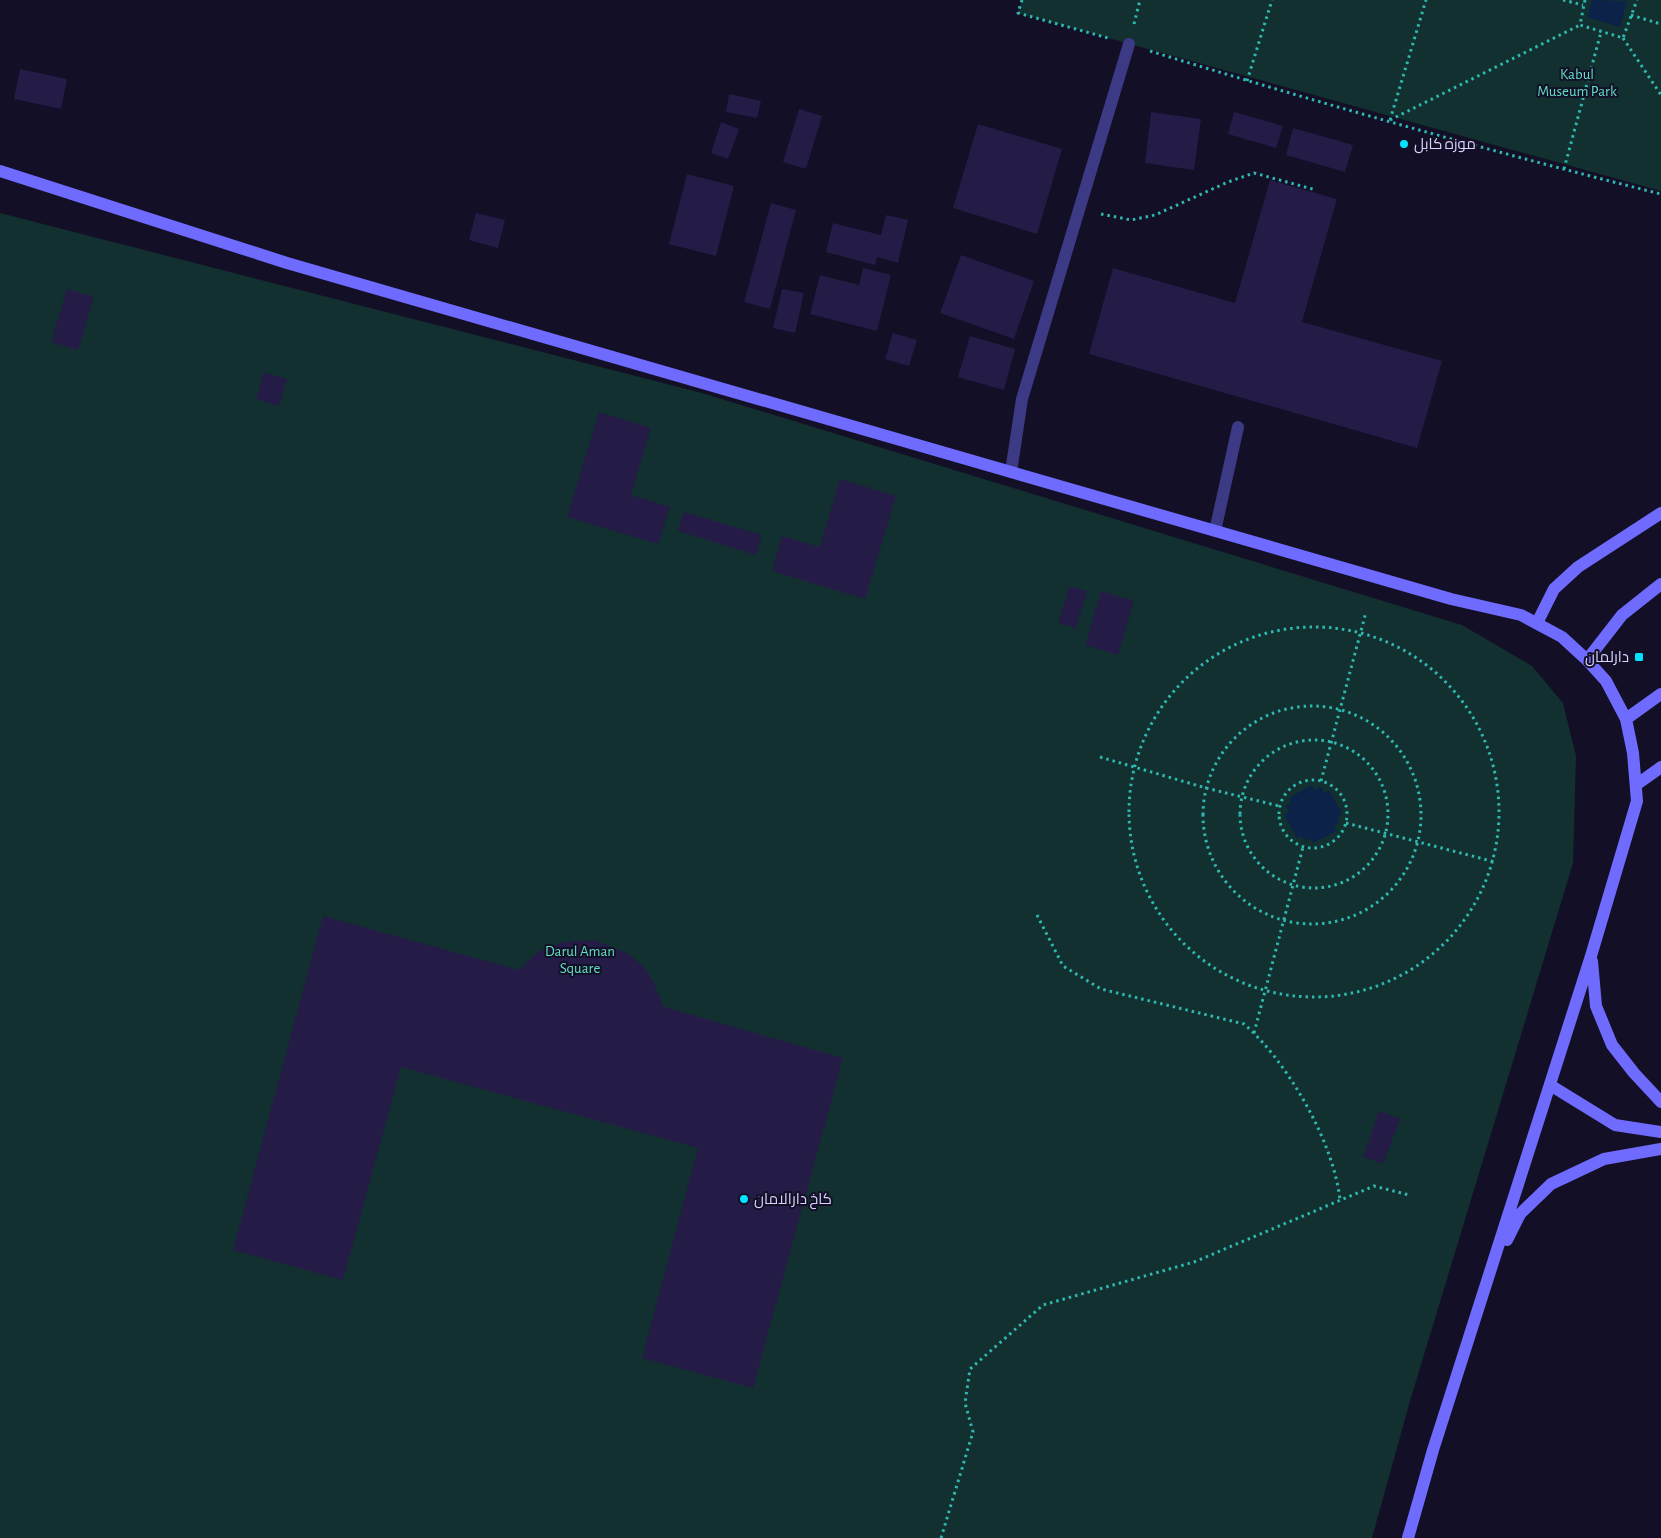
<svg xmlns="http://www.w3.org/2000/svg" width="1661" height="1538" font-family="'Alegreya Sans',Cairo,sans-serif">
<rect width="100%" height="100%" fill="#130f26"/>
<path fill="#12302f" d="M1022,0H1661V191L1018,13Z
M0,213L702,393L1462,625L1532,666L1563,703L1576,756L1573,863L1410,1401L1372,1538H0Z"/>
<path fill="#0c2248" d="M1592,0L1627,1L1620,27L1587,17Z
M1312,785L1315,790L1321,787L1324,793L1329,790L1342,814L1337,817L1340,822L1334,826L1337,831L1313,843L1310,838L1305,841L1301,836L1297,838L1284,815L1289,812L1286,806L1291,803L1289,798Z"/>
<path fill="#241b47" d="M20,69L67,79L61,109L14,99Z
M729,94L761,101L757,118L726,112Z
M799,109L822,116L806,169L783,162Z
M1151,112L1201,119L1194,170L1145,163Z
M1234,112L1283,126L1276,148L1228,134Z
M721,122L739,129L728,159L711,153Z
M978,124L1062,149L1037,234L953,208Z
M1293,128L1353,145L1345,172L1286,155Z
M687,174L734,186L716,256L669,244Z
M1270,180L1337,199L1302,322L1442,361L1417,448L1089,354L1113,268L1235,303Z
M771,203L796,210L770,309L744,302Z
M476,213L505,220L498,248L469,240Z
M886,215L908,220L898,263L877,257L875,265L826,252L833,223L881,235Z
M961,255L1034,281L1014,339L940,313Z
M863,268L891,275L877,331L810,314L820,275L859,285Z
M67,289L94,297L78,350L51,342Z
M782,289L804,293L795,333L773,328Z
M893,333L917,340L909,366L885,359Z
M970,336L1015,349L1004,390L958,377Z
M264,372L287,379L279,406L256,399Z
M599,412L651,428L631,495L670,507L658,544L567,517Z
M840,479L896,496L865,599L772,571L782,536L820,547Z
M684,512L762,535L756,555L678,531Z
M1070,586L1087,591L1076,628L1058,623Z
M1101,591L1134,601L1118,655L1085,645Z
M323,916L519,970L538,952L563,942L594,940L629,954L645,968L654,984L664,1007L843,1058L753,1388L642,1358L698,1148L401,1067L343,1280L233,1250Z
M1379,1111L1400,1119L1383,1164L1363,1157Z"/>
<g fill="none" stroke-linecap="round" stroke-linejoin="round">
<path stroke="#2fb8b0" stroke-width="3" stroke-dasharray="2.5 4" stroke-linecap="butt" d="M1022,0L1018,13L1108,38
M1563,0L1583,5
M1585,0L1580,25L1623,38L1637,0
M1631,15L1661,24
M1134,24L1140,0
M1623,38L1661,95
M1150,51C1319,103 1489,151 1661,194
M1247,81L1272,0
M1390,120L1580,25
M1390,120L1426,0
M1564,169L1601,32
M1101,214L1131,220L1155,215L1228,182L1254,173L1316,190
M1129 812a185 185 0 1 1 370 0a185 185 0 1 1-370 0Z
M1203 815a109 109 0 1 1 218 0a109 109 0 1 1-218 0Z
M1240 814a74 74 0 1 1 148 0a74 74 0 1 1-148 0Z
M1100,757L1206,788L1279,806
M1279 814a34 34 0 1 1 68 0a34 34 0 1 1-68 0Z
M1321,781L1366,612
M1346,823L1495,862
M1037,915L1063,966L1101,989L1244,1024C1288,1062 1334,1143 1340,1200
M1254,1033L1303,847
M941,1538L973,1432L965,1403L970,1369L1043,1305L1194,1262L1374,1186L1409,1195"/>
<path stroke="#3d3a85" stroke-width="12" d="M1011,472L1022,399L1129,44
M1215,531L1238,427"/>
<path stroke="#6f6bff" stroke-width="12" d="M0,171L287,263L1451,599L1521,615L1562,637L1587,660L1606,681L1626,719L1633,753L1637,801L1591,956L1433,1450L1408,1538
M1537,623L1554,589L1578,567L1661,513
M1587,660L1622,615L1661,584
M1626,719L1661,694
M1636,785L1661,767
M1592,961L1596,1006L1612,1045L1634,1073L1661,1102
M1550,1085L1615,1125L1661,1132
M1507,1240L1520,1214L1551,1184L1604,1159L1661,1149"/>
</g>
<g fill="#00e5ff" stroke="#130f26" stroke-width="2">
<circle cx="1404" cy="144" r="5"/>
<rect x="1634" y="652" width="10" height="10" rx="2.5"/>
<circle cx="744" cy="1199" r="5"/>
</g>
<g text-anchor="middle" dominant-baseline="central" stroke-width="4" stroke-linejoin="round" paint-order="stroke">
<g font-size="15" fill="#5fe0c0" stroke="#130f26">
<text x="1577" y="74">Kabul<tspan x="1577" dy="17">Museum Park</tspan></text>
<text x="580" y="951">Darul Aman<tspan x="580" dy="17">Square</tspan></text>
</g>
<g font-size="15" fill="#d9d4ff" stroke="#130f26" text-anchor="start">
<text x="1414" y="144">موزه کابل</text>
<text x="1629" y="657" text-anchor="end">دارلمان</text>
<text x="754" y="1199">کاخ دارالامان</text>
</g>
</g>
</svg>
